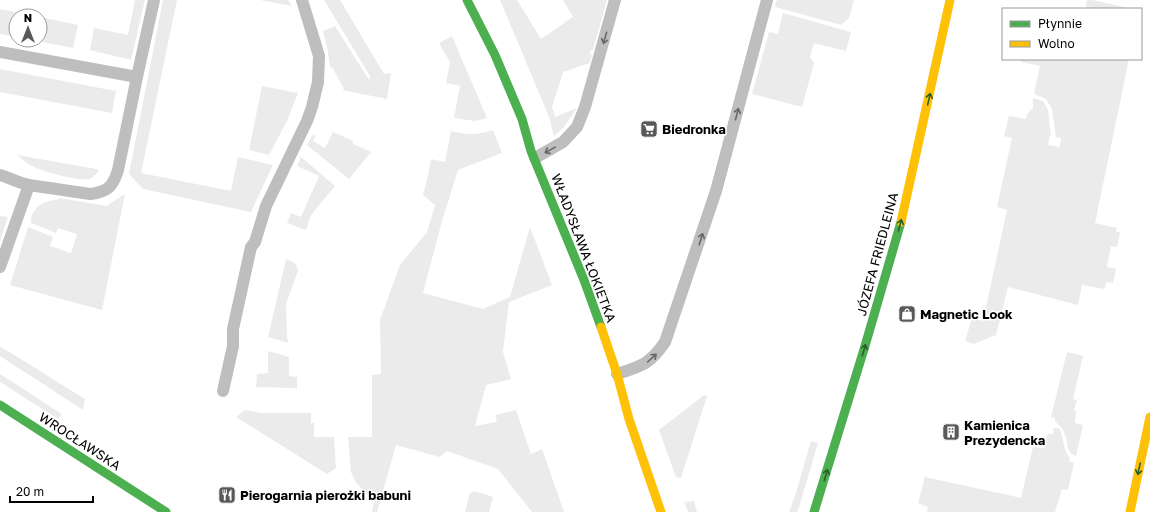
<svg xmlns="http://www.w3.org/2000/svg" width="1150" height="512" font-family="'Golos Text',sans-serif">
<rect width="100%" height="100%" fill="#fff"/>
<path fill="#ebebeb" d="M135,0H145L131,60L90,50L94,28L128,35Z
M163,0H177L141,173L231,191L238,157L273,165L251,212L143,189L129,174Z
M260,0H288L292,6Z
M324,0H340L384,74L391,73L387,99L342,90L344,89L332,67L330,68L328,52L323,31L335,26L369,80L370,76Z
M500,0H517L541,39L573,17L563,0H607L593,50H591L590,54L592,55L590,63L563,72L552,107L555,117L577,108L564,127L554,136L549,117Z
M777,0H854L849,18L841,25L775,7Z
M1087,0H1093L1132,9H1095L1086,7Z
M0,9L36,16H16V37L0,34Z
M783,13L851,32L846,51L814,43L810,57L814,63L802,107L752,94L769,32L778,34Z
M40,17L78,25L73,48L33,40H40Z
M452,36L487,118L475,121L454,118L460,86L446,83L450,62L439,43Z
M1021,59H1129L1095,223L1117,228L1116,232H1120L1117,247L1111,246L1107,267L1116,269L1113,283L1106,282L1105,289L1082,285L1078,305L1008,287L996,335L974,344L965,341L972,318L983,321L1007,210L997,207L1012,138L1004,136L1009,116L1026,119L1027,114L1033,108V98L1043,101L1048,110L1051,136L1050,135L1048,145L1060,147L1061,138L1056,137L1052,109L1046,99L1034,94L1040,66L1021,62Z
M0,69L116,91L112,113L0,92Z
M262,86L298,93L287,121L269,155L249,150Z
M493,130L502,153L458,170L442,221L423,293L483,309L510,297L530,227L552,285L509,302L503,352L511,379L486,385L475,426L497,422L495,415L516,410L531,454L542,449L564,512H532L498,469L447,451L440,457L396,445L377,512H372L374,502L355,481L351,472L348,437H372V375L381,374L380,320L400,265L427,232L435,205L423,195L428,176L431,159L445,162L451,131C467,135 477,135 493,130Z
M333,132L353,141V144L371,152L349,179L307,145L312,136L314,135L316,136L313,141L325,148Z
M17,155L96,169L99,170C97,173 94,177 90,179C79,182 36,170 27,163C23,161 20,157 17,155Z
M301,157L335,186L311,215L306,230L287,223L291,213L301,217L319,176L297,166Z
M125,194L102,310L10,285L28,227L53,237L50,246L71,253L77,234L58,228L56,233L31,223C30,209 44,200 57,200L59,198L106,206Z
M0,216L8,217L0,241Z
M286,259C293,262 297,263 298,271L286,304L287,338L289,343L268,337Z
M0,347L11,353L85,399L83,410L0,356Z
M268,351L289,357V376L297,377V388L256,387L257,374L268,373Z
M1067,352L1083,356L1073,399L1077,400L1074,410L1076,411L1075,423L1083,425L1076,456C1065,452 1069,443 1065,434C1063,429 1059,425 1055,421V418L1051,417Z
M0,374L62,414L58,419L0,382Z
M704,395L707,396L681,478L676,477L659,430Z
M245,410L261,413H311V423H314V437H334L336,468L327,474L236,417Z
M1054,428H1059C1064,438 1063,450 1070,458L1069,461L1074,463L1068,490L1062,489L1055,512H927L928,507L918,503L925,477L1021,498L1033,447L1044,448L1048,434H1053Z
M811,441L818,443L799,507L797,512H789L795,496Z
M474,491L493,497L489,512H465L470,493Z
M694,501L697,512H688L684,502Z"/>
<g fill="none" stroke-linecap="round" stroke-linejoin="round">
<path stroke="#bebebe" stroke-width="12" d="M0,52L137,77L118,170C113,187 107,192 90,194L29,185
M137,77L154,0
M535,158L563,142L577,127L585,107L615,0
M0,175C10,178 19,183 29,185L0,267
M617,374C642,366 650,364 665,342L716,191L767,0
M223,391L233,346V329L251,247L255,242L266,206L307,121L312,107L318,82L319,56L302,0"/>
<path stroke="#4caf50" stroke-width="9" d="M467,0L495,55L522,119L531,151L584,280L601,327
M0,405L166,512
M814,512L865,346L901,222"/>
<path stroke="#ffc107" stroke-width="9" d="M901,222L950,0
M601,327L617,374L629,419L661,512
M1130,512L1150,417"/>
</g>
<defs><path id="oneway-shaft" d="M-6 0H5M1.5-3L5.5 0L1.5 3" fill="none" stroke-width="1.6" stroke-linecap="round" stroke-linejoin="round"/></defs>
<g stroke="#686868">
<use href="#oneway-shaft" transform="translate(605 38) rotate(106)"/>
<use href="#oneway-shaft" transform="translate(737 114) rotate(-75)"/>
<use href="#oneway-shaft" transform="translate(550 150) rotate(151)"/>
<use href="#oneway-shaft" transform="translate(701 239) rotate(-72)"/>
<use href="#oneway-shaft" transform="translate(652 358) rotate(-42)"/>
</g>
<g stroke="#2a602c">
<use href="#oneway-shaft" transform="translate(929 99) rotate(-77)"/>
<use href="#oneway-shaft" transform="translate(900 225) rotate(-75)"/>
<use href="#oneway-shaft" transform="translate(864 350) rotate(-73)"/>
<use href="#oneway-shaft" transform="translate(1139 469) rotate(102)"/>
<use href="#oneway-shaft" transform="translate(826 475) rotate(-73)"/>
</g>
<defs>
<symbol id="supermarket-square" viewBox="-11 -11 22 22"><rect x="-9" y="-9" width="18" height="18" rx="4" fill="#595959" stroke="#fff"/><path d="M-6-5.5h2.5l.6 2H6L4.5 2H-2.5L-4.4-4H-6ZM-1.5 3.2a1.3 1.3 0 1 0 .1 0ZM3 3.2a1.3 1.3 0 1 0 .1 0Z" fill="#fff"/></symbol>
<symbol id="shop-square" viewBox="-11 -11 22 22"><rect x="-9" y="-9" width="18" height="18" rx="4" fill="#595959" stroke="#fff"/><path d="M-5-2.5h2.3a2.7 3.5 0 0 1 5.4 0H5L5.5 6h-11ZM-1.5-2.5h3a1.5 2.3 0 0 0-3 0Z" fill="#fff"/></symbol>
<symbol id="building-square" viewBox="-11 -11 22 22"><rect x="-9" y="-9" width="18" height="18" rx="4" fill="#595959" stroke="#fff"/><path d="M-4-6H4V6H1V3H-1V6H-4ZM-2.5-4.3h1.7v1.8h-1.7ZM.8-4.3h1.7v1.8H.8ZM-2.5-1h1.7V.8h-1.7ZM.8-1h1.7V.8H.8Z" fill="#fff"/></symbol>
<symbol id="restaurant-square" viewBox="-11 -11 22 22"><rect x="-9" y="-9" width="18" height="18" rx="4" fill="#595959" stroke="#fff"/><path d="M-5-6h1v4h1v-4h1v4h1v-4h1v5L-1.5 .5V6h-2V.5L-5-1ZM5-6V6H3V1.5H1.5Q1.5-4 5-6Z" fill="#fff"/></symbol>
</defs>
<g fill-rule="evenodd">
<use href="#supermarket-square" x="639" y="119" width="20" height="20"/>
<use href="#shop-square" x="897" y="304" width="20" height="20"/>
<use href="#building-square" x="941" y="422" width="20" height="20"/>
<use href="#restaurant-square" x="217" y="485" width="20" height="20"/>
</g>
<g text-anchor="middle" dominant-baseline="central" stroke-width="3" stroke-linejoin="round" paint-order="stroke">
<g font-size="13" font-weight="bold" fill="#000" stroke="#fff" text-anchor="start">
<text x="662" y="129">Biedronka</text>
<text x="920" y="314">Magnetic Look</text>
<text x="964" y="425">Kamienica<tspan x="964" dy="15">Prezydencka</tspan></text>
<text x="240" y="495">Pierogarnia pierożki babuni</text>
</g>
<g font-size="13" fill="#000" stroke="#fff">
<text transform="translate(584 248) rotate(69)">WŁADYSŁAWA ŁOKIETKA</text>
<text transform="translate(877 254) rotate(-75)">JÓZEFA FRIEDLEINA</text>
<text transform="translate(80 441) rotate(33)">WROCŁAWSKA</text>
</g>
</g>
<rect x="1002" y="8" width="140" height="52" fill="#ffffff" stroke="#999999"/>
<rect x="1010" y="21" width="20" height="6" fill="#4caf50" stroke="#999999"/>
<text x="1038" y="28" font-size="12" fill="#000000">Płynnie</text>
<rect x="1010" y="41" width="20" height="6" fill="#ffc107" stroke="#999999"/>
<text x="1038" y="48" font-size="12" fill="#000000">Wolno</text>
<g transform="translate(28 28)"><circle r="19" fill="#ffffff" stroke="#999999"/>
<path d="M0-3L7 15L0 10L-7 15Z" fill="#595959"/>
<text y="-6" font-size="11" font-weight="bold" text-anchor="middle" fill="#000000">N</text>
</g>
<path d="M10 496v6h83v-6" fill="none" stroke="#000000" stroke-width="2"/>
<text x="16" y="496" font-size="12" fill="#000000" stroke="#ffffff" stroke-width="3" paint-order="stroke">20 m</text>
</svg>
